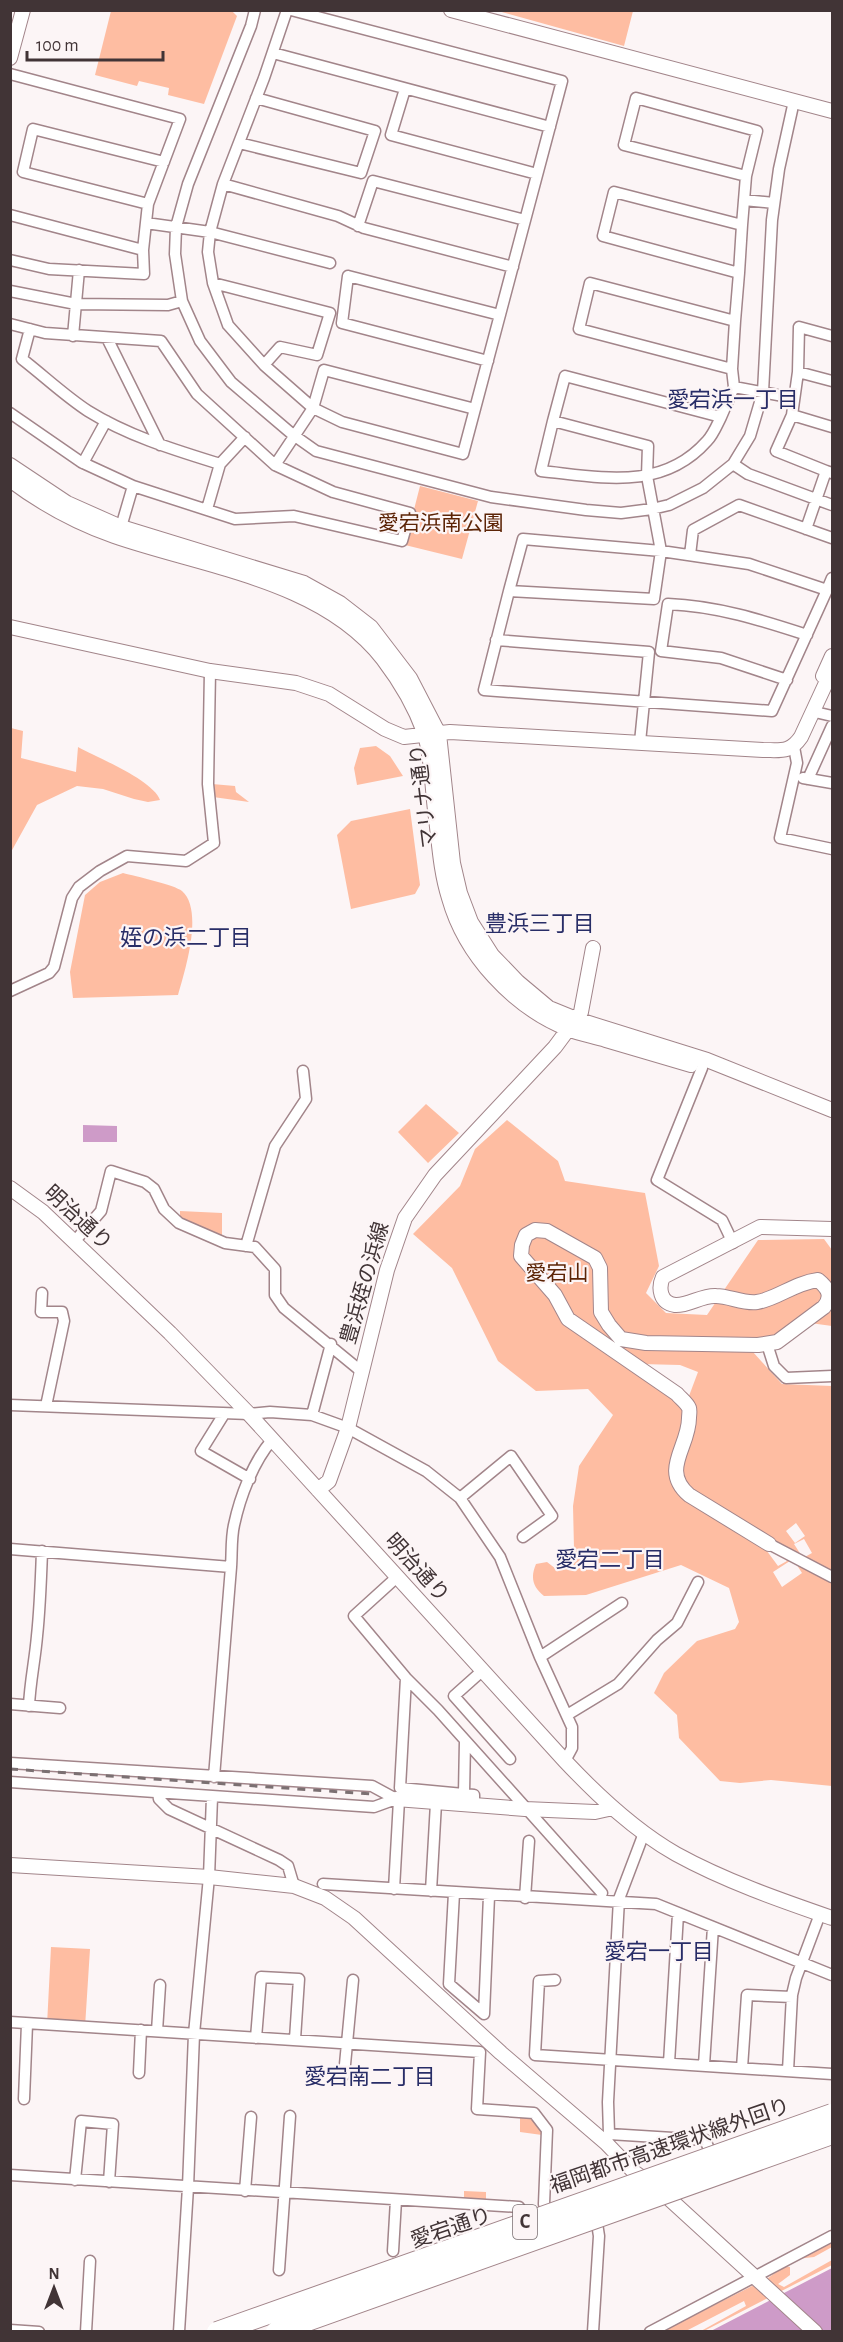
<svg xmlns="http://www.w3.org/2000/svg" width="843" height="2342" font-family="'Alegreya Sans','Noto Sans JP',sans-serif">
<rect width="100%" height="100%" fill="#fcf5f6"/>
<path fill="#febda2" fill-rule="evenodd" d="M231,10L237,16L204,104L168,95L169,88L139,81L137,86L95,75L111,11Z
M498,11H633L624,46Z
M420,486L478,501L462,559L405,545Z
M11,728L23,731L21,758L76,772L78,747C98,758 153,780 160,800L148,802L134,799L103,789L77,786L37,805L11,852Z
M376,746L390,756L403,776L357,785L354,768L360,748Z
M212,784L235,786L236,792L249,802L213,797Z
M410,809L420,885L415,894L351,909L337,835L351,821Z
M123,873C135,876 175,885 182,891C204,910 185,971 178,995L73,998L70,972L85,895L100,882Z
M426,1104L459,1133L428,1163L398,1132Z
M507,1120L558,1161L565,1181L645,1193L659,1266L646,1293L666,1313L707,1315L758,1240L824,1239L832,1250V1326L810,1323L753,1352L782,1384L832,1386V1786L771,1780L740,1783L720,1781L679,1738L677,1715L654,1693L664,1673L697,1641L735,1629L739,1622L729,1588L681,1565L586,1595L544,1596C533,1587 530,1578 536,1564L547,1562L556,1569L574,1548L573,1506L579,1466L613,1415L588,1389L536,1391L498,1361L452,1268L413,1234L460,1186L475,1149ZM641,1364L680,1365L698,1372L689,1396ZM796,1523L805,1536L795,1543L786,1531ZM804,1539L812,1553L803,1558L794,1544ZM774,1542L787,1561L778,1566L764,1547ZM793,1559L802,1573L782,1587L773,1572Z
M180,1211L222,1213V1238L180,1220Z
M51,1947L90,1949L85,2027L47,2025Z
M520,2113L525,2114L543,2129L542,2135L520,2132Z
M464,2191L486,2192V2202L464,2201Z
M832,2240V2247L814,2257L797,2259Z
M832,2260V2265L704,2331H701L746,2306L744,2301L686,2331L661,2332L768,2278L785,2266L790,2267V2275L778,2284L784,2287Z"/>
<path fill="#ce9bc8" d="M83,1125L117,1126V1142H83Z
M832,2268V2331L709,2332Z"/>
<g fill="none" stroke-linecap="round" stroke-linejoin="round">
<defs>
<path id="minor" d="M255,10L251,26L188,184L176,227L175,254L182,301L200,341L231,382L292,434L316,451L491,497L586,510L621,513L652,509L669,505L703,488L733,464L750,436L763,392L772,220L779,169L794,101
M287,10L264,78L223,184L210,232L208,252L213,283L228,325L264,365L313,408L342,422L463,454L562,81L291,10
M273,53L550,127
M10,74L180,119L148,204L143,250
M405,89L391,135L537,174
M239,143L361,173L375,131L256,98
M746,176L757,131L636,98L624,145L746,176L742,225L614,192L603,236L739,273L735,321L590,283L579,329L732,369L734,387L721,417L565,376L553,421L648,446L647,476L661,551L654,599L509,591L523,539L661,551L749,564L827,590L832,578
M223,184L338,216L364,228L513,267
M744,200L774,203
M148,204L23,172L33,129L164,162
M10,215L143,250L144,274L49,269L10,260
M146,223L210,232L330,263
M358,226L373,181L525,220
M739,273L742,225
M213,283L330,313L317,355L280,347L264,365
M10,291L76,304L168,305L182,301
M10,324L45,333L161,341L197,394L275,465L333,492L410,513L402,541L294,516L235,519L133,486L81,462L10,413
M30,329L22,359C44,376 65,396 88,411C128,436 175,450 220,464L245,437
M73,336L79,270
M832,336L799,327L798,372L792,415L832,427
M107,338L160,445
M488,361L342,323L348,276L500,315
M732,369L735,321
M798,372L832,381
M734,387L794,398
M792,415L776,451L826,471
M553,421L541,471C600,477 662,492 707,441C713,435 717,425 721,417
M83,463L106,421
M733,464L748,474L832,505
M275,465L313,408L324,370L475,409
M207,509L220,464
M806,529L826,471L832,473
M118,531L121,527L133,486
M690,555L693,530L739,505L832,538
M509,591L484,690L772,711L827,590
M496,640L649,652L640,742
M787,680L721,658L661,651L668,604C717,606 761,620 807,635
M815,712L832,716
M794,747L797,763L780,838L832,849
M803,778L832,783
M808,779L832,726
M10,991L49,973L54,967L72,898L79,887L100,871L127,856L186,861L214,843L208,784L210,671
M702,1068L657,1180L722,1220L733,1243
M74,1242L101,1211L111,1171L145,1182L154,1189L164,1209L179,1223L225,1243L255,1247L275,1269V1295L284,1308L362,1372
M246,1246L275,1146L306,1099L303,1071
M42,1293L41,1312H62L64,1321L46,1406
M767,1344L774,1366L786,1378L832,1376
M10,1405L249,1414L270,1412L312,1415L348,1428L426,1471L460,1498L500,1557L540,1657L572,1727V1748L565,1761
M224,1414L201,1451L250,1479
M312,1415L331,1344
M460,1498L511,1456L552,1516L523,1537
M769,1544L832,1577
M10,1549L231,1567C232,1553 231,1538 234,1525C240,1497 253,1462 272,1440
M397,1577L354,1616L406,1678L438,1710L602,1893
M540,1657L622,1603
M482,1671L454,1696L510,1759
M406,1678L400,1788L474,1795V1806
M10,1704L60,1708
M29,1706C30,1682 35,1660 37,1636C40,1608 41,1579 42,1551
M567,1715L618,1684L657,1640L677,1623L698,1582
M10,1763L372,1786L396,1799
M214,1777L231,1567
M10,1782L374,1807L396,1799
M158,1793L159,1799L169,1809L279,1860L288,1866L294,1886
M464,1794L465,1741
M323,1884L656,1904L832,1975
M394,1889L399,1800
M431,1891L436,1803
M454,1893L449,1984L484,2014L489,1896
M525,1898L529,1841
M555,1980L539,1981L535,2055L832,2074
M10,2022L480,2052L477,2109L534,2113L547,2130L544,2204L548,2215
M157,2031L160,1985
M256,2038L261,1977L299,1979L295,2039
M669,2063L678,1914
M704,2065L713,1927
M742,2068L747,1995L792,1997
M788,2071L792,1995L796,1978L820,1914
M139,2073L141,2030
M344,2075L353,1980
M24,2099L27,2024
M609,2134L705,2140L713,2158
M606,2143L609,2134L608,2102L619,1899L644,1833
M10,2175L519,2207L528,2223
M75,2180L81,2121L113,2124L109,2182
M245,2191L251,2117
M393,2251L396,2200
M279,2270L290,2116
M10,2330L39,2332
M86,2332L90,2261
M179,2332L188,2187L194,2034L209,1877L212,1797
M593,2332L599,2236L596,2217
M650,2332L832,2236"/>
<path id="tertiary" d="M451,10L832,111
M10,58L23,10
M10,465L67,503L121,527L304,583L340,603L371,627L410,678L439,734L453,863L460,893L471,922L492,955L518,982L549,1008L576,1019L707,1060L832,1110
M10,480C42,504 77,523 114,536C203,567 322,580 383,659C399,680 415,707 424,732C432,755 432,787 435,810C439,840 440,870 449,898C465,955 513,1007 568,1029C580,1034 593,1036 606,1040C634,1048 663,1057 691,1065
M10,627L210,671L296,683L329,694L385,729L404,737L450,732L763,750C781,750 790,753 801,737L832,670
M823,676L832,656
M10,1188L43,1212L170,1333L249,1414L565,1761C598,1796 634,1830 676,1854C725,1881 780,1900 832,1918
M318,1490L329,1481L348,1428L387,1270L405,1218L435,1175L555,1047L581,1012L593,948
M769,1544L689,1495C660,1470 689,1447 689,1418C689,1415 690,1411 689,1408C687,1403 680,1398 677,1394L568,1319L555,1295L521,1256L522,1245L526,1235L535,1230L547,1231L595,1258L600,1268L601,1312L609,1325L621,1339L646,1343L758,1345L777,1342L824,1307C833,1296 828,1288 818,1280C794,1283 777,1299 757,1302C744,1304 729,1296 716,1296C702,1295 688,1306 675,1305C660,1303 658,1288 663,1277L760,1227L832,1229
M396,1799L525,1809L595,1812L613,1808
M10,1865L209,1877L294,1886L325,1898L354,1918L501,2053L606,2143L634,2172L663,2193L815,2332"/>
</defs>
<use href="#minor" stroke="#a2858a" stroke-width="13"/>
<use href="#tertiary" stroke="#a2858a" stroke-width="16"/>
<use href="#minor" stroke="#fff" stroke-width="10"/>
<use href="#tertiary" stroke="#fff" stroke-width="14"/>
<path stroke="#7b7072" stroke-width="3" stroke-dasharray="8 8" stroke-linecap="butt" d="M10,1769L371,1794"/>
<defs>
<path id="motorway-bridge" d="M217,2332L832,2114
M276,2332L832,2134"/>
</defs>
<use href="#motorway-bridge" stroke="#a2858a" stroke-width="22" stroke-linecap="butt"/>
<use href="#motorway-bridge" stroke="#fff" stroke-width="20"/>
</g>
<g text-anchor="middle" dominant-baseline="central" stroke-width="4.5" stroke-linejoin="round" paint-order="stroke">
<rect fill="#fcf5f6" stroke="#796e70" stroke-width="1.5" x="513" y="2205" width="24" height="34" rx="4.5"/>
<g font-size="20" font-weight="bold" fill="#413436">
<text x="525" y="2222">C</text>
</g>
<g font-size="21" fill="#5c2406" stroke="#fcf5f6">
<text x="441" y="523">愛宕浜南公園</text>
<text x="557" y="1273">愛宕山</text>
</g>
<g font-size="21" fill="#413436" stroke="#fcf5f6">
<text transform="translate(424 796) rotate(-97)">マリナ通り</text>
<text transform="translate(78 1218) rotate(43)">明治通り</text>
<text transform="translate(365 1283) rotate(-74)">豊浜姪の浜線</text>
<text transform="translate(417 1568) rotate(48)">明治通り</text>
<text transform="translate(670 2146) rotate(-19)">福岡都市高速環状線外回り</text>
<text transform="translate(451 2228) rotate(-19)">愛宕通り</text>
</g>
<g font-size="22" fill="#282d67" stroke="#fcf5f6">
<text x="733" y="400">愛宕浜一丁目</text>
<text x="540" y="924">豊浜三丁目</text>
<text x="186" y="938">姪の浜二丁目</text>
<text x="610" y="1560">愛宕二丁目</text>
<text x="659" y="1952">愛宕一丁目</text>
<text x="370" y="2077">愛宕南二丁目</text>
</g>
</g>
<rect width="843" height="2342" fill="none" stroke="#413436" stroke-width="24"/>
<g transform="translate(54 2288)" stroke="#fcf5f6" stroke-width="4.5" paint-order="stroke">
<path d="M0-4.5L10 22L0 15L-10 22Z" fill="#413436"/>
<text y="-9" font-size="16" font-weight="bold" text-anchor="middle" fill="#413436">N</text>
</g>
<path d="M27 51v9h136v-9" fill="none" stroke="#413436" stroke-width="3"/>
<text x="36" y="51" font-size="18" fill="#413436" stroke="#fcf5f6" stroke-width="4.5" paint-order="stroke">100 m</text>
</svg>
